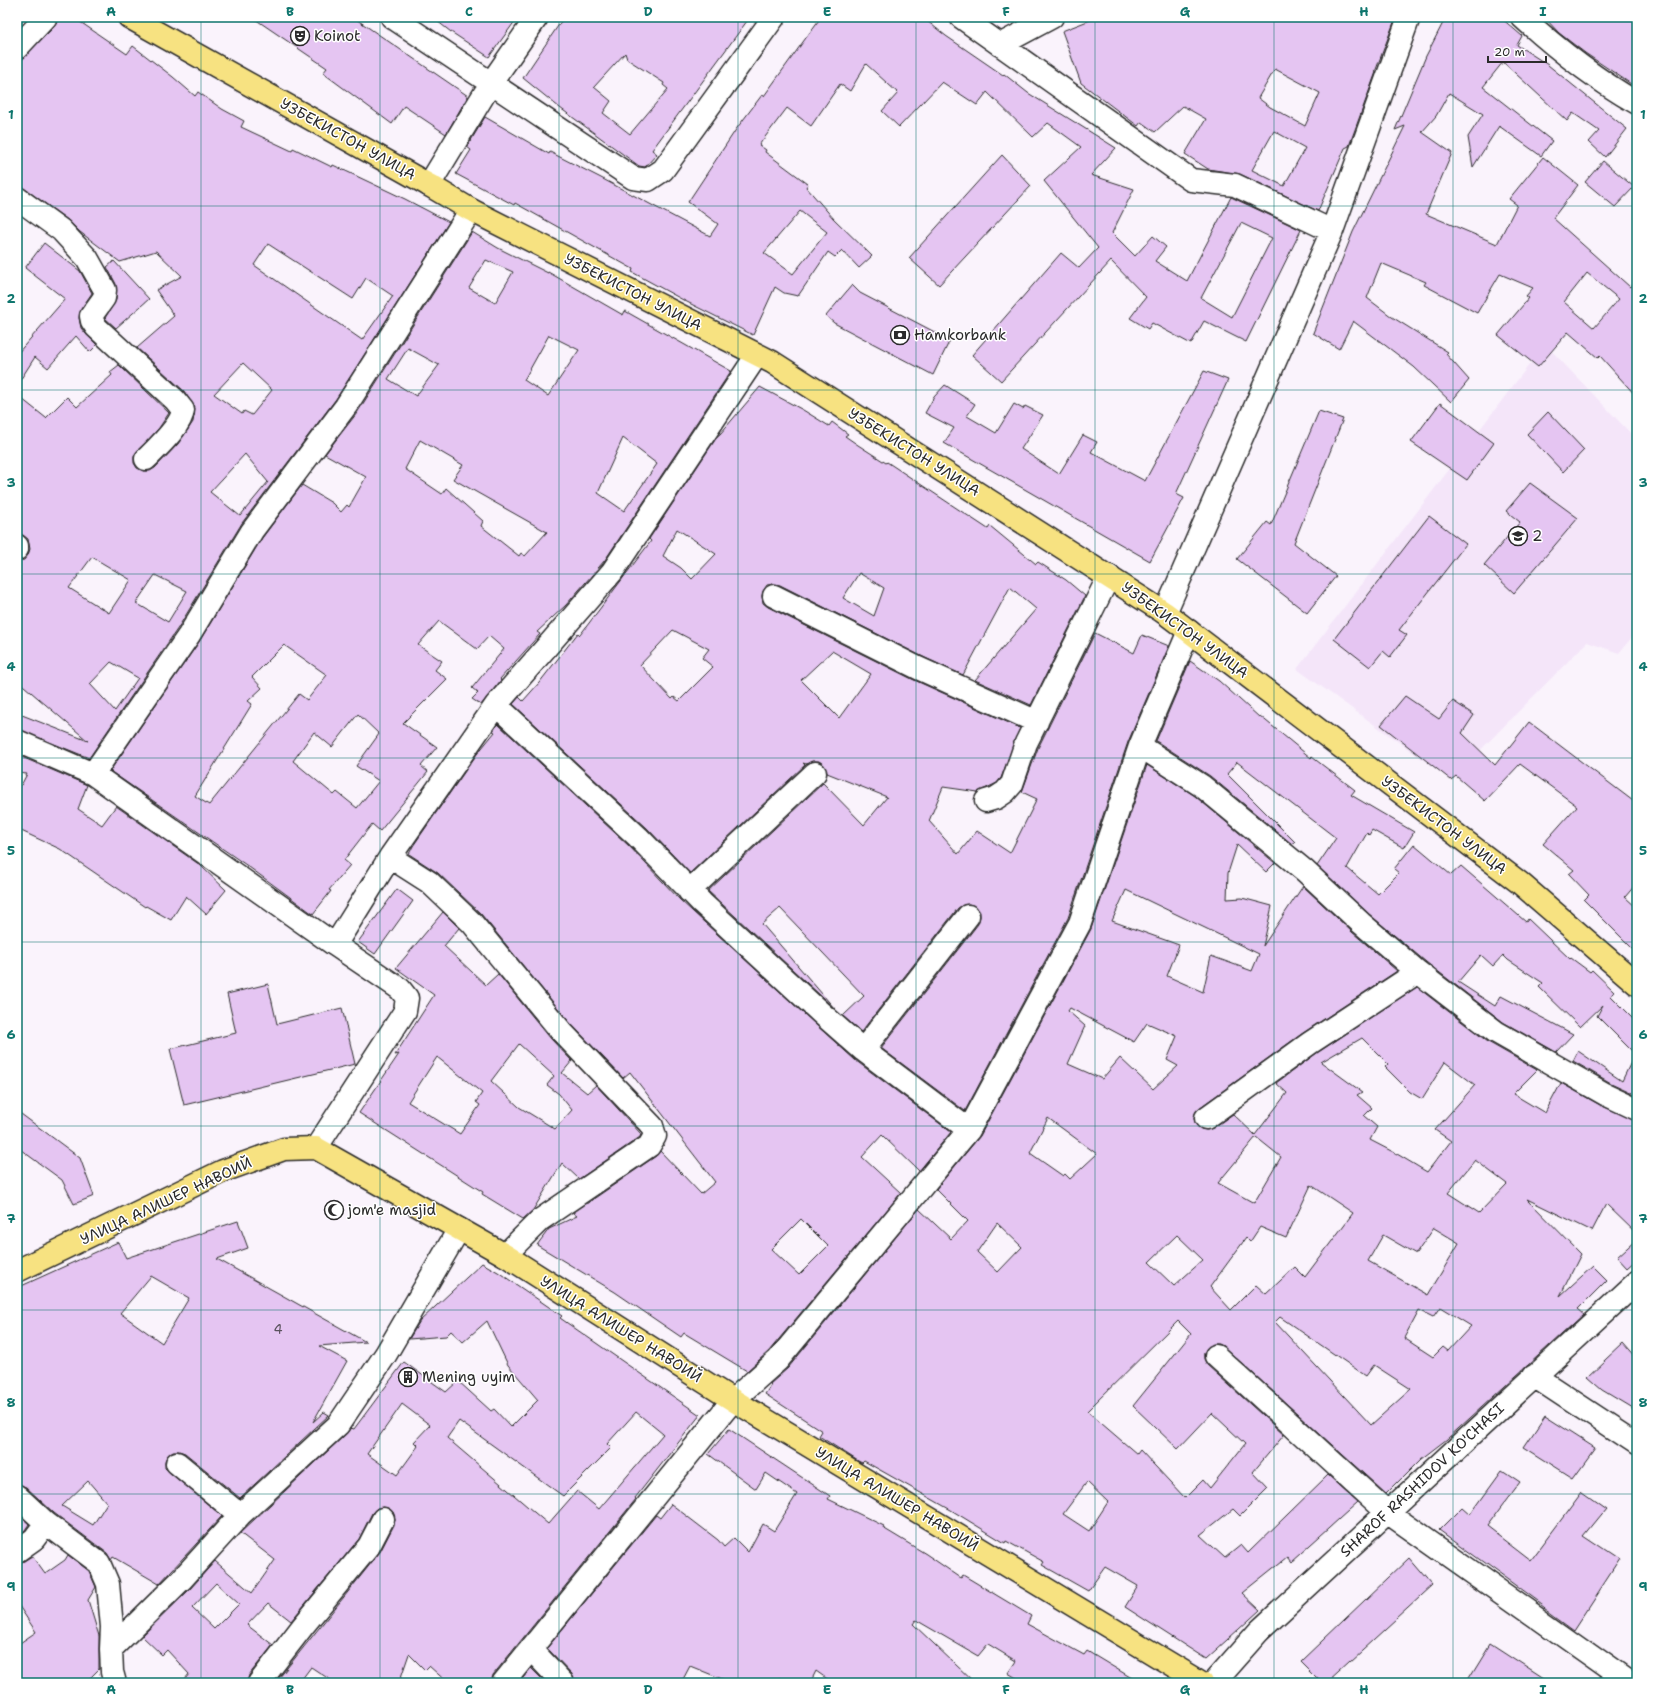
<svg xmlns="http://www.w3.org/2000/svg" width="1654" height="1700" font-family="'Shantell Sans',sans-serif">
<rect width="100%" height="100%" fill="#faf3fc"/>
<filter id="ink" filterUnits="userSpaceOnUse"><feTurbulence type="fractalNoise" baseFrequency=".025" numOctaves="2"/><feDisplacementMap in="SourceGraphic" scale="8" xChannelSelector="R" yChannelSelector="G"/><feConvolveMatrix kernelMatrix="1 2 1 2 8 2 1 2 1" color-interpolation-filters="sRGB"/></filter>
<g filter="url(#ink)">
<path fill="#f4e5f9" d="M1545,344L1637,440V631L1619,653L1587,642L1451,780L1297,669Z"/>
<path fill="#e5c5f2" stroke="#2b2b2b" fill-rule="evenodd" d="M60,17H73L127,54L133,46L173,77L195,96L198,92L222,109L244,121L241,127L292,151L293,148L332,167L333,165L405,199L449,222L336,399L242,523L178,628L89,758L17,729V713L88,741L17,680V561L24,560L28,555L30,549L28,539L23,535L17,534V395L46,418L67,397L77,407L112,375L110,372L119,365L169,413L159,428L134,455V463L137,468L143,471H150L155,468L178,444L193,422L195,408L184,391L137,348L174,316L156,290L182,276L156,251L120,262L80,232L68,220L24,188L17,186V64L55,26ZM268,244L353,299L366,278L393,296L362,340L254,265ZM243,363L272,390L252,415L244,411L242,414L214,394ZM245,454L268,482L240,516L210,492ZM92,557L131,580L109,613L69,588ZM155,575L187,591L168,622L136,603ZM111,662L138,678L115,711L90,684Z
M252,17H353L468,96L446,134L404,106L392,124L323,73L327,68Z
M432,17H518L489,57L451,32Z
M564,17H750L652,150L657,154L645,167L639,166L560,108L523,78ZM625,53L627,59L664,83L663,85L668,89L630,134L603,113L611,101L594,87Z
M821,17H922L946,36L1003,75L1004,74L1028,93L1116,148L1091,175L1134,189L1112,233L1135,256L1153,236L1166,247L1155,261L1187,281L1231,197L1301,230L1246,342L1204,321L1191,344L1152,323L1148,329L1130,318L1146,297L1111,261L1001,381L972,355L1061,253L1079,268L1098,248L1044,181L1081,147L1048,123L1033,137L987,92L977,105L942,82L899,127L882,111L898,93L866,64L850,91L840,84L811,126L787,108L759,145L766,150L765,152L808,184L806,187L834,219L872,256L859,268L842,250L835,257L828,252L798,296L784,293L775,287L753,335L685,301L632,272L633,269L515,203L514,205L456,174L471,150L467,147L485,117L549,154L550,152L601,178L710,236L718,224L688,202L737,128L762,95L764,96ZM800,211L827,232L793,274L764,253ZM1241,223L1272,238L1232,317L1201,298Z
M1098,17H1396L1375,72H1376L1349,146L1345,148L1318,211L1240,174L1208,169L1185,154L1206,119L1183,106L1155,132L1141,122L1138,126L1081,83L1062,31ZM1275,69L1320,93L1305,126L1270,107L1258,98ZM1274,131L1305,148L1284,186L1252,170Z
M1446,17H1500L1522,36L1517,45L1548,65L1627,129L1605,157L1589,142L1599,131L1573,113L1567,121L1503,62L1483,87L1552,141L1541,156L1499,126L1473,167L1468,137L1483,114L1449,93L1436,116L1422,132L1452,153L1426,214L1497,244L1517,205L1509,199L1543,157L1578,185L1553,218L1630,287L1637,279V397L1600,356L1598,358L1568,332L1538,367L1498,335L1529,298L1526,296L1533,288L1500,274L1477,313L1424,285L1426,282L1381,263L1367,298L1392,317L1448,352L1446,354L1469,380L1451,402L1414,367L1353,321L1339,349L1313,333L1353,232L1405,126L1395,130L1426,56ZM1587,273L1619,299L1594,328L1564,302Z
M1544,17H1637V88L1585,53L1559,33Z
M1002,155L1031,186L939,285L909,258Z
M1603,161L1634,187L1615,207L1585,182Z
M472,232L498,248L548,273V272L623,315L625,311L731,371L605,560L566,605L537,632L540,634L500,679L501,680L481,705L472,699L478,693L472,688L504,649L489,636L477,649L439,621L418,645L442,661L435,670L447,679L403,723L437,747L421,766L428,772L380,831L372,824L344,860L350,865L329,890L331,891L313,914L249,867L110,771L199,642L262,538L302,485L332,503L341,512L347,505L349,507L366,477L325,454L357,413ZM486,260L513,272L495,303L469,288ZM549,335L579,350L548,396L524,380ZM408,348L439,365L416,396L388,379ZM623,438L657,464L624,511L598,493ZM420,440L463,465L453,479L547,532L525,556L521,553L519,556L481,526L483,521L446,488L442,494L405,469ZM284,645L327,675L307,700L299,694L209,805L195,796L252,704L248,701L262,688L252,677ZM358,714L379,734L356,766L379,781L357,808L337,792L334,795L293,761L314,732L332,747Z
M44,243L80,271L92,293L81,309L79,318L81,328L86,334L97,345L90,352L76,336L48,368L35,357L17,385V354L65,299L25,268Z
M114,261L149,299L116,328L105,318L116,300V284L107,267Z
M852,285L860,293L950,340L933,375L834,323L826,316Z
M1204,371L1228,380L1176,494L1184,498L1150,561L944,443L954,428L925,413L934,397L945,385L975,404L967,416L996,433L1014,404L1023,409L1025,406L1043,415L1021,449L1059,474L1083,435L1097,442L1091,452L1145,481Z
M760,387L803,410L829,426L832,422L848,434L845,436L858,445L886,463L887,462L988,529L990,526L1036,564L1038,562L1066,580L1085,596L1031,705L975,680L1036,609L1010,587L963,675L923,657L780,585L774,584L767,585L763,591L762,596L763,603L768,607L912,679L1020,728L1001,778L997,783L978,792L943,787L929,821L958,854L977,831L1010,853L1037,799L1022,792L1038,748L1095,633L1134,653L1142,635L1169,646L1128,742L1068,918L965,1111L881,1048L978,924L980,917V912L976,906L969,904L963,905L958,908L861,1032L843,1016L864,996L780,908L762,924L835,1009L708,891L823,783L864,825L887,797L827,773L824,765L819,761H812L806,764L803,763L805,765L690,873L647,828L513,704L519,697L523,701L539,683L578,633L580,635L651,541L649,539L715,440ZM677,529L716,554L692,579L681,568L663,556ZM859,573L884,588L874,616L843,598ZM673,630L709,649L702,658L713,667L679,701L674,697L672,699L640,665ZM832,651L871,674L839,718L801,680Z
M1440,403L1494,443L1467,480L1411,442Z
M1319,411L1343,419L1294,543L1336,576L1307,613L1237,559L1267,522L1271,525Z
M1548,412L1584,450L1563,472L1527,434Z
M1530,483L1578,518L1514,593L1484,565L1520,522L1506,511Z
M1429,516L1466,544L1399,630L1407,635L1390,657L1383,651L1370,667L1334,639Z
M1190,661L1219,681L1259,717L1260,716L1311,758L1312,757L1355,790L1351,795L1414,832L1404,848L1372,830L1369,835L1367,833L1347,868L1378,894L1399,873L1394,869L1414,844L1451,875L1461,866L1526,922L1528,919L1570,959L1571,958L1590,972L1592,970L1614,991L1611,996L1637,1022V1095L1611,1083L1573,1061L1578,1051L1622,1081L1635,1054L1597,1016L1603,1005L1580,1027L1539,987L1543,983L1508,960L1503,955L1493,966L1481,955L1458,982L1495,1006L1501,996L1573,1034L1556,1052L1503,1022L1426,962L1369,914L1317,866L1336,838L1237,762L1227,774L1295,842L1292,844L1210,776L1156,741Z
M1405,696L1439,719L1453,701L1474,715L1462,733L1495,765L1529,722L1637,804V883L1625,897L1637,908V953L1584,900L1589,895L1569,874L1574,870L1543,844L1577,806L1520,764L1485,801L1456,776L1451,780L1381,725Z
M498,724L629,846L680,900L813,1022L855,1060L951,1132L919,1171L882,1135L862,1157L901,1193L769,1351L747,1371L684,1333L681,1337L615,1292L537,1245L549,1229L577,1216L573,1213L656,1156L660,1151L701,1194L715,1182L630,1072L623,1078L570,1023L481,914L438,873L409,854L413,846L477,754L495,732L493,731ZM801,1219L828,1246L799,1275L771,1249Z
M17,755L87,785L78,809L102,825L116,806L200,865L226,890L206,914L186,896L171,920L146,906L145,907L60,849L17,829V793L27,774L17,773Z
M1147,765L1195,796L1275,863L1266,872L1237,845L1228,873L1227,899L1242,898L1272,906L1263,946L1303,886L1352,932L1397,971L1303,1033L1199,1108L1195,1113L1194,1119L1196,1125L1201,1129L1207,1130L1213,1128L1233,1114L1255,1135L1287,1093L1276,1083L1317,1053L1417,987L1488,1042L1537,1070L1513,1094L1545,1113L1561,1083L1600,1105L1637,1121V1234L1606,1204L1592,1231L1527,1199L1581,1254L1560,1296L1593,1266L1607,1280L1578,1309L1584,1314L1447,1439L1421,1459L1386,1494L1224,1347L1219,1344H1213L1207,1348L1204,1353V1359L1207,1365L1284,1435L1253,1472L1268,1488L1240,1516L1233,1509L1200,1535L1225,1558L1241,1545L1248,1553L1328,1475L1358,1502L1291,1562L1287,1557L1242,1593L1260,1610L1206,1659L1125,1607L1138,1586L1105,1567L1088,1591L1042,1565L1044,1562L1006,1541L1005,1543L951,1510L864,1461L862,1463L858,1461L819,1436L822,1431L765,1394L771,1385L770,1384L788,1368L919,1209L951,1239L968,1221L936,1189L980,1136L1091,929ZM1126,890L1259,954L1252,971L1211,956L1203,992L1167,976L1179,945L1112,921ZM1070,1008L1134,1042L1147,1023L1177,1036L1167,1060L1178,1066L1153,1089L1120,1058L1102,1079L1068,1064L1085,1026L1068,1011ZM1362,1038L1388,1064L1385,1067L1410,1092L1422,1099L1445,1062L1475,1085L1435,1130L1451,1141L1427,1172L1397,1154L1370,1140L1377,1127L1364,1116L1372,1108L1357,1095L1362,1092L1321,1062ZM1048,1118L1097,1154L1070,1179L1065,1174L1063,1176L1030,1153ZM1256,1137L1281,1157L1254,1203L1218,1183ZM1475,1160L1507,1184L1479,1213L1448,1193ZM1311,1185L1353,1213L1305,1277L1295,1267L1266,1294L1256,1285L1231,1310L1210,1287L1246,1238L1250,1242L1260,1227L1286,1238ZM997,1223L1022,1247L998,1272L977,1252ZM1434,1228L1459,1243L1428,1295L1368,1261L1383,1235L1416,1254ZM1177,1235L1203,1260L1174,1286L1149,1262ZM1440,1307L1471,1326L1448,1351L1443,1347L1433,1357L1404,1338L1419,1310L1433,1317ZM1280,1317L1366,1376L1374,1365L1411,1389L1371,1425L1275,1322ZM1178,1321L1191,1334L1133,1406L1178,1449L1212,1413L1245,1444L1210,1488L1203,1480L1185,1498L1140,1450L1137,1454L1087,1411ZM1087,1482L1108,1502L1089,1531L1063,1514Z
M397,889L413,901L375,954L358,942Z
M443,912L459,928L444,946L486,985L498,974L551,1039L572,1061L562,1073L587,1093L596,1085L641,1134L640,1137L579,1179L562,1163L533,1210L523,1219L482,1194L483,1192L359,1113L399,1054L395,1055L434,995L396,968ZM519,1044L554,1076L547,1085L559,1094L572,1110L555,1129L519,1107L491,1081ZM437,1057L482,1093L476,1102L480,1105L460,1134L408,1102Z
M268,984L277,1024L342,1008L355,1064L184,1105L170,1049L236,1033L227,994Z
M17,1111L80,1158L94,1196L74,1204L62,1180L17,1147Z
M238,1221L248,1248L217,1259L366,1342L319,1346L347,1361L313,1422L324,1412L329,1415L240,1498L185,1453L179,1451H173L168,1455L165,1461V1468L169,1472L222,1516L159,1584L113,1557L111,1560L107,1553L54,1513L26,1487L17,1484V1288L118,1242L126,1258ZM151,1276L189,1298L162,1343L120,1313ZM88,1481L107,1503L93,1525L62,1506Z
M1637,1239V1259L1627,1268L1617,1257Z
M482,1263L498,1272L562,1316L560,1318L700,1415L635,1498L636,1499L493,1675L491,1683H448L429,1666L425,1670L409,1654L399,1683H335L311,1667L299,1683H275L380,1552L394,1525L395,1519L393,1512L388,1508L383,1507L377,1508L372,1513L359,1539L291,1621L268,1603L247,1625L273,1645L249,1675L247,1683H182L189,1674L167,1650L162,1655L142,1636L190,1589L215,1561L252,1593L275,1560L240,1533L346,1434L351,1428L354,1429L404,1362L446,1392L458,1381L491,1411L494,1409L511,1427L538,1400L508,1365L487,1321L463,1342L451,1331L446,1336L409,1339L420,1321ZM402,1404L430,1425L414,1442L418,1446L397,1475L367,1454ZM636,1412L663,1434L599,1509L577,1491L548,1524L447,1438L459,1421L563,1496L611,1448L607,1444ZM216,1583L239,1604L214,1629L192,1608Z
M1623,1343L1637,1359V1411L1602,1390L1587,1377Z
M1545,1416L1595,1448L1573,1478L1524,1447Z
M729,1429L830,1496L828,1499L884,1526L883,1528L926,1554L961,1578L963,1575L1031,1616L1027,1624L1084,1655L1087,1651L1140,1683H1025L1008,1673L1016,1661L988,1644L978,1656L916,1620L913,1624L975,1683H833L816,1671L810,1683H793L779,1678L777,1683H732L690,1666L681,1683H575L572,1674L547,1648L656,1515L660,1518L671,1504L718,1540L724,1547L734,1538L748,1552L763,1524L774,1531L797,1494L766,1473L756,1489L708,1454Z
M1502,1470L1520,1482L1487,1526L1531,1560L1582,1492L1606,1509L1584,1536L1620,1560L1575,1629L1439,1530L1462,1507L1470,1514Z
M17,1513L29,1524L25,1530L17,1536Z
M68,1555L89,1571L96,1587L88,1600L99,1636V1669L85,1683H21L17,1677V1645L36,1632L17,1603V1563L24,1561L32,1556L45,1574L65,1560Z
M1409,1558L1433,1586L1327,1683H1323L1301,1661Z
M1490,1644L1550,1683H1466Z
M531,1668L546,1683H519Z"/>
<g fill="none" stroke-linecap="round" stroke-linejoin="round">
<defs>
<path id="minor" d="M392,17L633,178L648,180L663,170L774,17
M961,17L1191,180L1235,185L1332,231
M1522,17C1558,50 1595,79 1637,103
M1000,45L1052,17
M17,48L46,17
M429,185L491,83L537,17
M17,198L61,230L87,258L105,290L104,298L91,316L92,321L96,327L175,400L183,410C182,425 157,448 146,459
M17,546V549
M774,596L918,668L1037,722
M1165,613L1332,231L1409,17
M496,705L638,837L702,903L821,1013L863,1050L969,1130
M17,741L93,774
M1140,746L1202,786L1305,871L1361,923L1418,972L1496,1032L1605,1094L1637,1109
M986,801L996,798L1005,792L1012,784L1026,743L1109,576
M390,857L429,882L472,923L561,1031L652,1126L655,1136L649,1146L540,1220L505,1255
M689,891L815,773
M335,945L93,774L189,635L252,531L346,406L471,210
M863,1050L968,916
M1206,1118L1310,1043L1418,972
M316,1148L405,1011L407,998L400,989L335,945L390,857L496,705L612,572L757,355
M1216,1356L1387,1512L1629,1683
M1534,1376L1637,1444
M177,1463L240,1515
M17,1496L46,1523L99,1563L108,1584L112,1627L111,1649L112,1672L115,1683
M17,1551L34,1539L46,1523
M111,1649L181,1580L240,1515L338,1425L386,1354L459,1229
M531,1649L563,1683
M259,1683L303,1626L369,1546L383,1519
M503,1683L733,1400L778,1360L969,1130L1080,923L1140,746L1189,631
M1213,1683L1259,1631L1637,1282"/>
<path id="major" d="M129,17L429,185L471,210L772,362L1165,613L1520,883L1637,984
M17,1271L223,1171L284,1149L316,1148L505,1255L733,1400L1202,1683"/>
</defs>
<use href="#minor" stroke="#2b2b2b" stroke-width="25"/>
<use href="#major" stroke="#2b2b2b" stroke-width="25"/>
<use href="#minor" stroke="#fff" stroke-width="22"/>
<use href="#major" stroke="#f7e281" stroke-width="22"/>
</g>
</g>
<path fill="none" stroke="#0f766e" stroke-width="1" stroke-opacity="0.55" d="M201,17V1683M380,17V1683M559,17V1683M738,17V1683M916,17V1683M1095,17V1683M1274,17V1683M1453,17V1683M17,206H1637M17,390H1637M17,574H1637M17,758H1637M17,942H1637M17,1126H1637M17,1310H1637M17,1494H1637"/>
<defs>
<symbol id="theatre-ring" viewBox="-11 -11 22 22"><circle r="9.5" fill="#fff" stroke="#2b2b2b" stroke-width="1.5"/><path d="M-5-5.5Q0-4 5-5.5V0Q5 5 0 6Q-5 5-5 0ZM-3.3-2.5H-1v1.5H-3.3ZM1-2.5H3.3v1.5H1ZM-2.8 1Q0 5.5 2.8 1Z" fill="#2b2b2b"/></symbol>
<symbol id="bank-ring" viewBox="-11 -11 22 22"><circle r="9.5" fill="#fff" stroke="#2b2b2b" stroke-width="1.5"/><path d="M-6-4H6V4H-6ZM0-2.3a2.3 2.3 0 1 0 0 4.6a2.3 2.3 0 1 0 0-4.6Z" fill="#2b2b2b"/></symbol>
<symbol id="school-ring" viewBox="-11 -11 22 22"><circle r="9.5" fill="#fff" stroke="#2b2b2b" stroke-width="1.5"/><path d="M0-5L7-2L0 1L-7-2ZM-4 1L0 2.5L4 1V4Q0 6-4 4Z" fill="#2b2b2b"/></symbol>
<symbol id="mosque-ring" viewBox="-11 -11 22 22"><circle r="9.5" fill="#fff" stroke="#2b2b2b" stroke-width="1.5"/><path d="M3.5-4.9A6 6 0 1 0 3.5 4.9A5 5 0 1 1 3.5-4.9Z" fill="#2b2b2b"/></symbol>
<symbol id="building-ring" viewBox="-11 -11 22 22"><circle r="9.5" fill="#fff" stroke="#2b2b2b" stroke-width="1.5"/><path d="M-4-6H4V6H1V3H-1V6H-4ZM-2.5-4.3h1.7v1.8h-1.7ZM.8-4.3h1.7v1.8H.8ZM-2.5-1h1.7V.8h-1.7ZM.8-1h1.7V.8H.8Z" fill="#2b2b2b"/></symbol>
</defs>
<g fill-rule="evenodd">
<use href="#theatre-ring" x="289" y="25" width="22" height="22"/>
<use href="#bank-ring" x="889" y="324" width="22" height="22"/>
<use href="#school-ring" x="1507" y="525" width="22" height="22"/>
<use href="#mosque-ring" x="323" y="1199" width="22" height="22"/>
<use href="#building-ring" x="397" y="1366" width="22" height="22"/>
</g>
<g text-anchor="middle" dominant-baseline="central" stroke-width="3" stroke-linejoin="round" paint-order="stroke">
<g font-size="13" fill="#5a525d">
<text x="278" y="1329">4</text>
</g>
<g font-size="15" fill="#2b2b2b" stroke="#fff" text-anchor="start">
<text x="314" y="36">Koinot</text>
<text x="914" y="335">Hamkorbank</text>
<text x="1532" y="536">2</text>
<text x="348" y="1210">jom'e masjid</text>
<text x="422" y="1377">Mening uyim</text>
</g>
<g font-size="15" fill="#2b2b2b" stroke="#fff">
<text transform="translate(348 139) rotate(29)">УЗБЕКИСТОН УЛИЦА</text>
<text transform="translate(633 292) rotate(27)">УЗБЕКИСТОН УЛИЦА</text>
<text transform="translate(914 452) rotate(32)">УЗБЕКИСТОН УЛИЦА</text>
<text transform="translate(1185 630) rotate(36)">УЗБЕКИСТОН УЛИЦА</text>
<text transform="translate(1444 825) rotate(37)">УЗБЕКИСТОН УЛИЦА</text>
<text transform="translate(166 1201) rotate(-25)">УЛИЦА АЛИШЕР НАВОИЙ</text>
<text transform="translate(621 1329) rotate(32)">УЛИЦА АЛИШЕР НАВОИЙ</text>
<text transform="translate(1422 1480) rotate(-43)">SHAROF RASHIDOV KO'CHASI</text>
<text transform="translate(897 1499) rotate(31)">УЛИЦА АЛИШЕР НАВОИЙ</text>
</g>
</g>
<rect width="1654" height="1700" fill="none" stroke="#fff" stroke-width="44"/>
<path d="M1488 56v6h58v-6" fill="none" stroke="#2b2b2b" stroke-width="2"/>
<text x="1494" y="56" font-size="12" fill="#2b2b2b" stroke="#ffffff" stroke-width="3" paint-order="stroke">20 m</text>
<rect x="22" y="22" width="1610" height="1656" fill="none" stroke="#0f766e" stroke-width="1.5"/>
<g font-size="13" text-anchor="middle" font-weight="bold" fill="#0f766e">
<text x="111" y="16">A</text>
<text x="290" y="16">B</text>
<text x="469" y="16">C</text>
<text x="648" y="16">D</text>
<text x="827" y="16">E</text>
<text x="1006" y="16">F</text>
<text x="1185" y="16">G</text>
<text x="1364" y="16">H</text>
<text x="1543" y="16">I</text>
<text x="11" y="119">1</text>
<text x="1643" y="119">1</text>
<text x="11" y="303">2</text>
<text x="1643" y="303">2</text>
<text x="11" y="487">3</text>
<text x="1643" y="487">3</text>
<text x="11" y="671">4</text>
<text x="1643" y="671">4</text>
<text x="11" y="855">5</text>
<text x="1643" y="855">5</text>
<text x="11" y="1039">6</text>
<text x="1643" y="1039">6</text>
<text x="11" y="1223">7</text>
<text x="1643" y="1223">7</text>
<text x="11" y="1407">8</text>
<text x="1643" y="1407">8</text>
<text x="11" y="1591">9</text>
<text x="1643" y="1591">9</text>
<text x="111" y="1694">A</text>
<text x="290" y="1694">B</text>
<text x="469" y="1694">C</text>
<text x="648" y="1694">D</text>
<text x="827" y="1694">E</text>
<text x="1006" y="1694">F</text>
<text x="1185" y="1694">G</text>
<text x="1364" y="1694">H</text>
<text x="1543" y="1694">I</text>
</g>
</svg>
